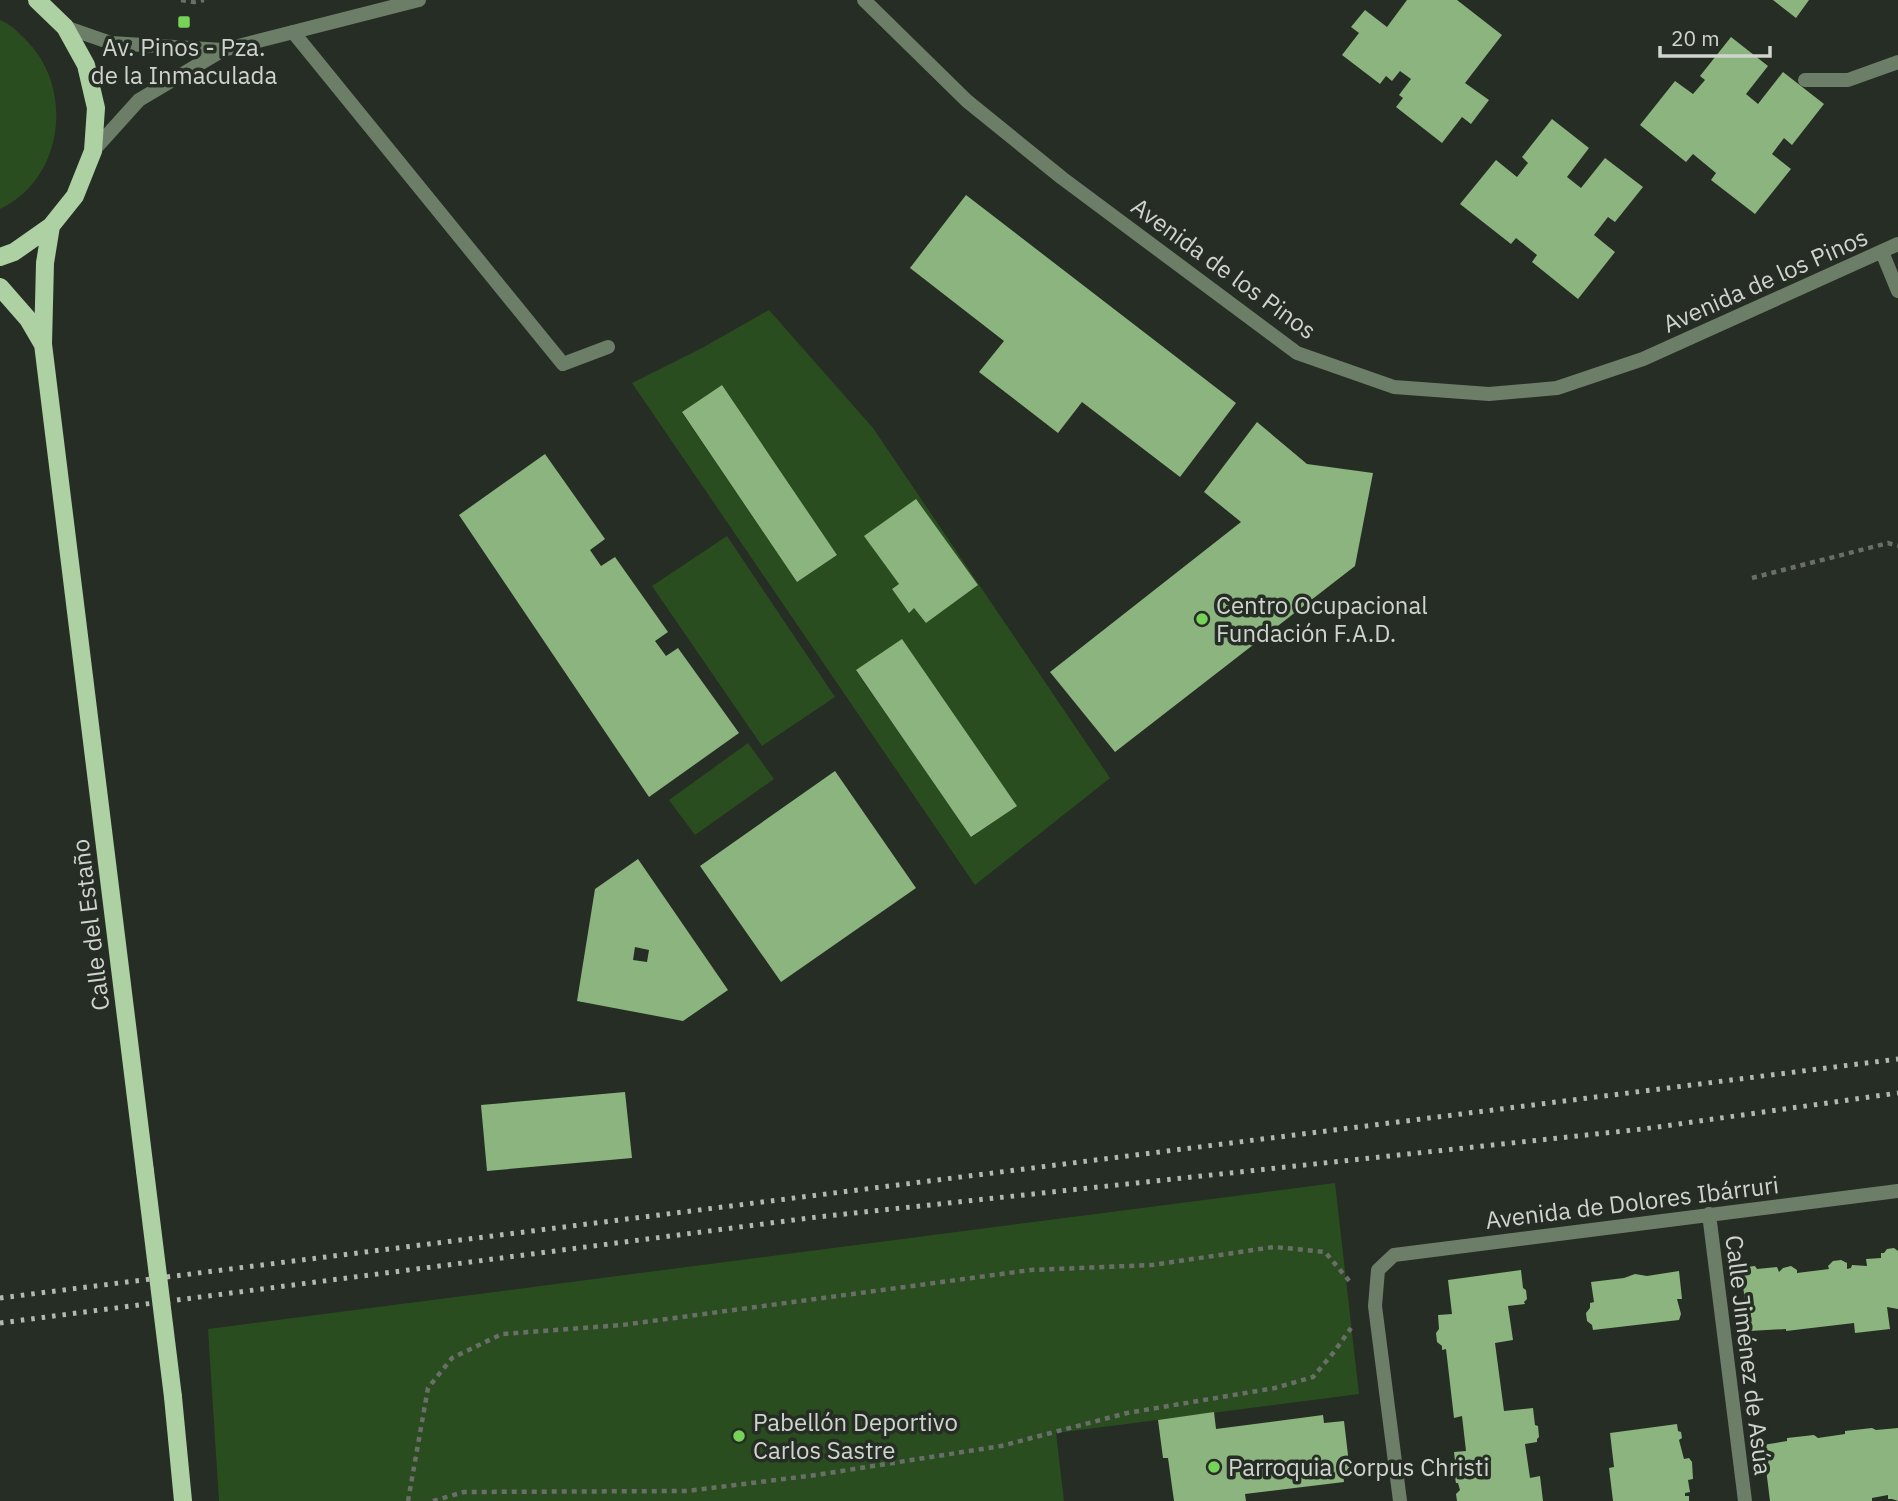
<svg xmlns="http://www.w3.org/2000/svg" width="1898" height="1501" font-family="'IBM Plex Sans',sans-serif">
<rect width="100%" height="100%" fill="#262d24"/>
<path fill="#2a4d1f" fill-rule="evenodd" d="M0,20C10,24 17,31 25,39C75,87 64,179 0,209Z
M769,310L873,428L1110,778L975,885L632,383L702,348ZM722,385L837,555L797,582L682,413ZM916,500L978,585L926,623L914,608L908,612L892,589L899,584L865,536ZM902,640L1016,806L972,837L856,671Z
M727,536L835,697L762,746L652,586Z
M748,743L774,779L695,835L669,800Z
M1335,1183L1359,1394L1056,1433L1064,1501H219L208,1329Z"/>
<path fill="#8bb47f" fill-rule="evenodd" d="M1407,0H1457L1502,35L1465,83L1489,100L1471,124L1462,117L1442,143L1396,107L1403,98L1399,95L1411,79L1400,71L1392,81L1386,76L1380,84L1342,55L1359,33L1351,27L1365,10L1387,27Z
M1773,0H1809L1796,18Z
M1731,37L1768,66L1746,94L1758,104L1783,72L1824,104L1792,145L1784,138L1772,154L1791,169L1755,214L1711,180L1716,173L1693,154L1686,162L1640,125L1675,81L1693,94L1705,80L1700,76Z
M1552,119L1589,148L1567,177L1581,188L1605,158L1643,187L1615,222L1608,217L1594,235L1615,252L1578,299L1532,262L1537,255L1516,238L1511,244L1460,204L1496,160L1517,177L1528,163L1522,157Z
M966,195L1236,403L1180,477L1082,402L1058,433L979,372L1004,341L910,268Z
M722,385L837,555L797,582L682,412Z
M1257,422L1307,464L1373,473L1355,566L1115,752L1050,672L1241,522L1204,492Z
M545,454L605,539L590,550L601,566L615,557L668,632L655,641L666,656L678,648L739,733L649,797L459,515Z
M916,499L978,585L926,623L914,608L909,613L892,589L899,584L864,536Z
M902,639L1017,806L971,837L856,670Z
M835,771L916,888L781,982L700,866Z
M638,859L728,990L683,1021L577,1001L595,889ZM635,947L649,950L647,962L633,960Z
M625,1092L632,1158L487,1171L481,1105Z
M1894,1248L1898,1251V1309L1887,1307L1890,1329L1855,1333L1854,1323L1786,1331V1329L1749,1331L1741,1271H1744L1746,1267L1755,1266L1757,1269L1777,1267L1779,1272L1783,1268L1791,1266L1797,1270V1273L1829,1269L1828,1266L1833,1261L1841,1260L1847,1263V1269L1851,1268L1852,1265L1867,1266L1866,1259L1881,1258V1253H1884L1887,1249Z
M1521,1270L1523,1288L1526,1290L1527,1299L1524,1302L1525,1304L1508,1306L1513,1340L1495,1343L1504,1411L1533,1408L1535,1425L1538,1426L1539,1437L1537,1439V1442L1525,1444L1530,1478L1540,1476L1543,1501H1457L1456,1494L1460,1490L1458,1483H1456L1454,1472L1456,1470L1454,1452L1466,1451L1462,1416L1454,1418L1446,1349L1442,1350V1346L1437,1342L1436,1333L1439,1329L1438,1315L1452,1314L1448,1280Z
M1679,1271L1682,1299H1677L1681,1314L1679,1320L1593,1330L1592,1325L1587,1321L1586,1313L1590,1308V1303L1594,1302L1591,1282L1624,1278L1635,1274L1647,1276Z
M1214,1412L1216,1429L1323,1415L1324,1423L1344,1421L1350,1472L1343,1473L1344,1482L1245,1494L1246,1501H1174L1168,1458H1163L1158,1420Z
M1677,1424L1678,1431L1681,1432L1682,1438L1679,1440L1684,1459L1689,1458L1692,1462L1693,1479L1688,1480L1690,1492L1685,1493V1496H1689V1501H1613L1609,1468L1614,1467L1610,1433Z
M1872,1428L1876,1430L1898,1428V1501L1892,1499H1888V1495L1872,1498V1501H1770L1763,1445L1787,1441V1438L1814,1435L1818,1438L1845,1434V1431Z"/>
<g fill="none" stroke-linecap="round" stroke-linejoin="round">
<path stroke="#696f68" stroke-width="4.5" stroke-dasharray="5 5" stroke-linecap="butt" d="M181,0L194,2L204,0
M1752,578L1888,543L1898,546
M408,1501L428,1388L452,1358L502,1334L622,1325L1031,1270L1152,1265L1274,1247L1325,1252L1351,1283
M433,1501L464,1492L687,1491L816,1475L1001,1446L1127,1413L1275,1388L1313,1377L1334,1352L1351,1328"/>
<path stroke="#6c7e67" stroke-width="14" d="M293,32L563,364L608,347
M1805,80H1848L1898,62"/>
<path stroke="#6c7e67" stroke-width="14" d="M864,0L967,101L1062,178L1297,353L1394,387L1489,394L1557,388L1643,359L1898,244
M65,27L111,43L223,50
M93,151L139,100L223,50L419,0
M1882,252L1898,291
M1709,1214L1745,1501
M1400,1501L1375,1306L1378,1270L1394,1255L1898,1191"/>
<path stroke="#add1a3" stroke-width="18" d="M51,226L45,263L43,344L145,1171
M0,257L14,252L51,226L75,196L93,151L96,108L86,65L65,27L37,0
M0,287L28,319L42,343
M173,1397L183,1501"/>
<path stroke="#b3b8b2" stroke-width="5" stroke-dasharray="3.5 7" stroke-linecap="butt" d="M0,1298L1898,1059
M0,1323L817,1217L1643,1129L1898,1093"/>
<path stroke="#add1a3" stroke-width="18" d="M145,1171L173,1397"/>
</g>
<g fill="#77d25a" stroke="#262d24" stroke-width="2.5">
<rect x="177" y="15" width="14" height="14" rx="3.5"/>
<circle cx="1202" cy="619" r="7"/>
<circle cx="739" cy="1436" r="7"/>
<circle cx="1214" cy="1467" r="7"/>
</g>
<g text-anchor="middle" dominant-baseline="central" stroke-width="7" stroke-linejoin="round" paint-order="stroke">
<g font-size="24" fill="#cfd4ce" stroke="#262d24" text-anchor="start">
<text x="184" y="47" text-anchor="middle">Av. Pinos - Pza.<tspan x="184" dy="28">de la Inmaculada</tspan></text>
<text x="1216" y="605">Centro Ocupacional<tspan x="1216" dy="28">Fundación F.A.D.</tspan></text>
<text x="753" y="1422">Pabellón Deportivo<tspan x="753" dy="28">Carlos Sastre</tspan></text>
<text x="1228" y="1467">Parroquia Corpus Christi</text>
</g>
<g font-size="24" fill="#cfd4ce" stroke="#262d24">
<text transform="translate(1224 268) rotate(36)">Avenida de los Pinos</text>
<text transform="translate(1765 280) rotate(-24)">Avenida de los Pinos</text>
<text transform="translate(90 925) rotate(-97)">Calle del Estaño</text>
<text transform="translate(1632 1202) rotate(-7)">Avenida de Dolores Ibárruri</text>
<text transform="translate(1749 1355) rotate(83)">Calle Jiménez de Asúa</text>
</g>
</g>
<path d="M1660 46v10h110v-10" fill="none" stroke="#cfd4ce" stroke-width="3.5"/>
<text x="1671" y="46" font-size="21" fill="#cfd4ce" stroke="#262d24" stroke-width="5" paint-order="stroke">20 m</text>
</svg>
